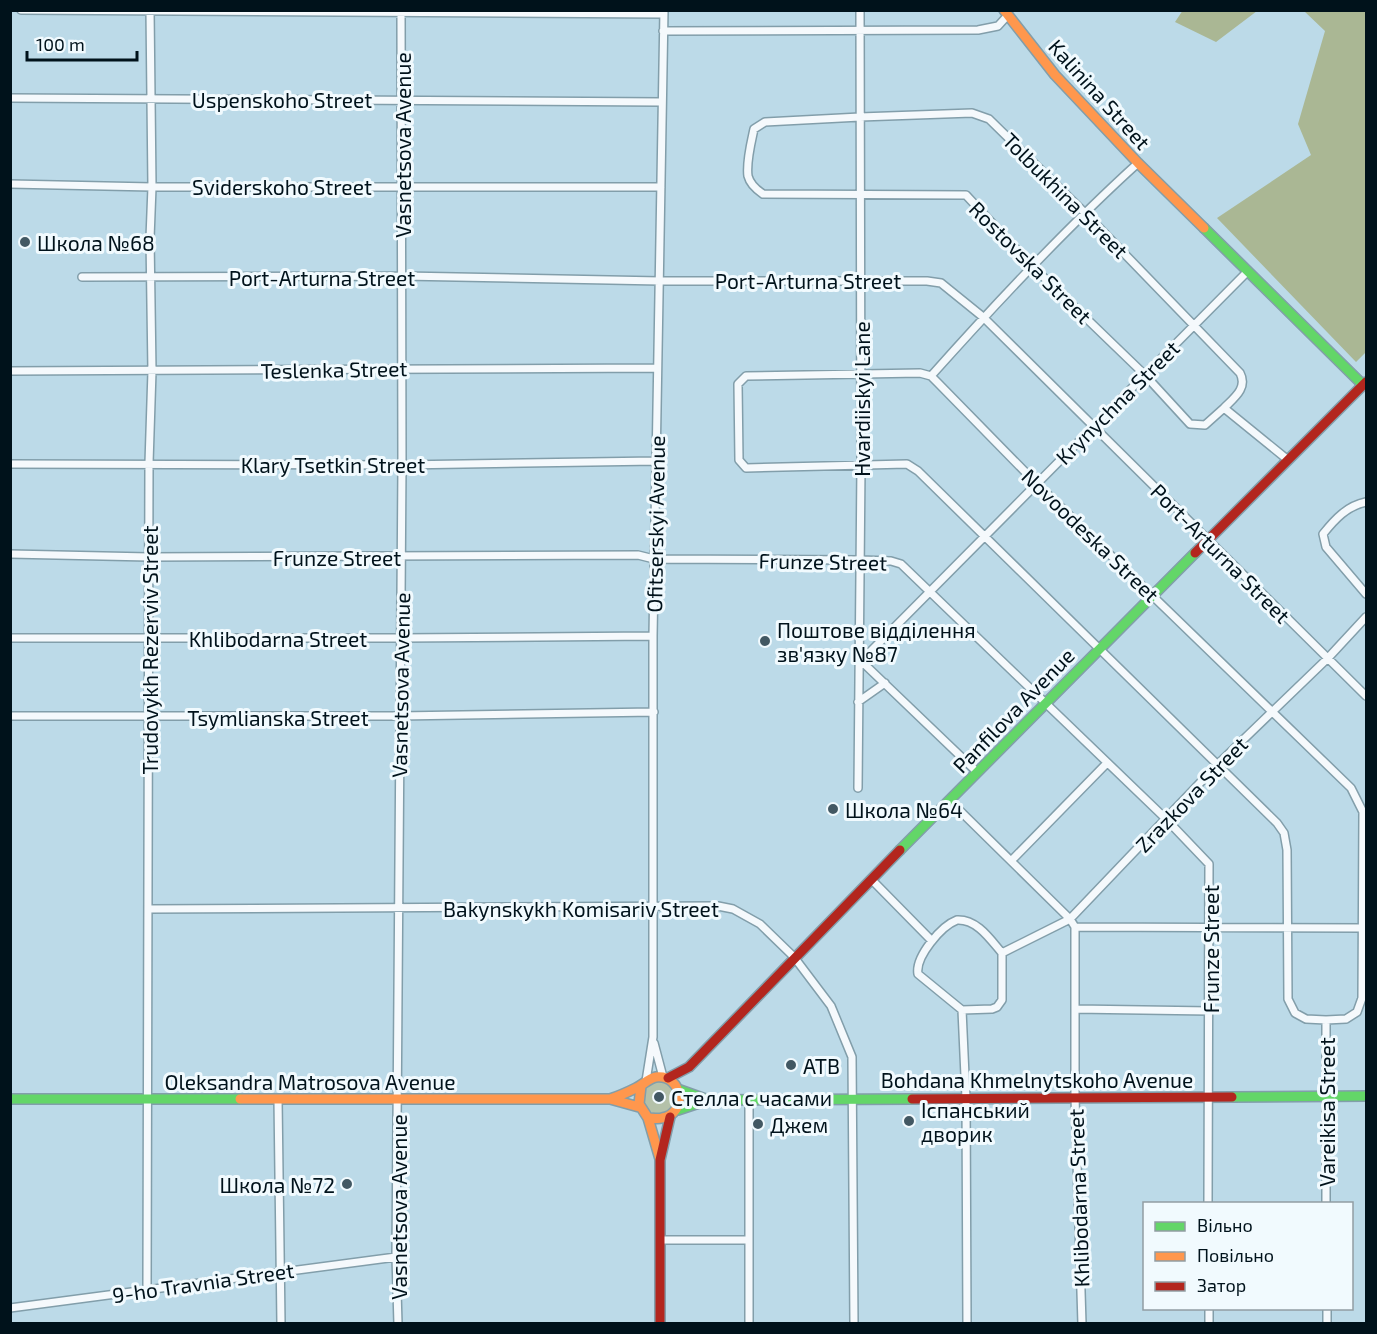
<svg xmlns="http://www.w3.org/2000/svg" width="1377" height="1334" font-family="'Exo 2',sans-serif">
<rect width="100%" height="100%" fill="#bcdae8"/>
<path fill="#b4c1a9" d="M643 1098a16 16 0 1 1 32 0a16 16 0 1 1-32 0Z"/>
<path fill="#aab794" d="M1183,10H1257V11L1216,42L1175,22Z
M1304,11H1366V352L1356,362L1217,218L1311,155L1298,124L1325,31Z"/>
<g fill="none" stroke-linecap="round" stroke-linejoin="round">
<defs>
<path id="street" d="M21,10L664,14
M663,31L978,30L998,26L1008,15
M10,98L662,102
M10,184L152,187H661
M82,277L403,276L660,281H927L941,283L983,317L1366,696
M10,371L657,368
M920,373L931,376L938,383L1036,483L1351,788L1363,812L1362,998L1357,1012L1346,1019L1326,1020L1306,1019L1295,1013L1288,999L1287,850L1284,833L1277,823L918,471L907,464L746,468L739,460L738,384L746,376Z
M931,376C997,302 1064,230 1138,163
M1224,408L1205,425L1190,424L1145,375L1031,265L966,195L763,194C757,190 750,184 748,176C746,162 751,143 754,129L765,122L860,117L972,113L989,119L1084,212L1240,373C1248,388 1234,398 1224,408L1288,460
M10,464L402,465L656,461
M1366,502C1347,506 1335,519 1323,534L1326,547L1366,594
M10,554L149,557L638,555L654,559L860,560L891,561L901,564L1166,819L1209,864L1208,1204
M10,638H401L653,636
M858,702L885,683
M10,716H399L654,712
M977,772L858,658L868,654L1248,271
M858,788L861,466L860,10
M949,800L1070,919L1075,927V1097L1082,1324
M1011,861L1107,763
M871,879L932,941
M148,909L718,906L733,909L760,924L794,957L831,1006L852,1057L854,1324
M957,920C977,919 990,939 1002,953V1000L997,1007L992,1009L962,1010L918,974C915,957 941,926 957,920Z
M1075,927L1366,928
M1002,953L1070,919L1218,764L1328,658L1366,617
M1075,1009L1210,1011
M962,1010L966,1098L967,1324
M1326,1020V1204
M654,1043L663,1077
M646,1081L653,1037V636L664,10
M278,1099L281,1324
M749,1100V1324
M660,1240H749
M147,1289L149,463L152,371L150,238L152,187L150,10
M10,1308L396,1257
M1209,1308V1324
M1327,1308V1324
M398,1324L396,1257L402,465L401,10"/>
<path id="fast" d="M1204,228L1363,385
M900,850L1195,553
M680,1090L708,1100
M1232,1097L1366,1096
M10,1099H240
M678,1110L708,1100L912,1099"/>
<path id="slow" d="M1004,10L1055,75L1138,163L1204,228
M240,1099H610L639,1107
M610,1099C619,1096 628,1092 636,1088C643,1085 649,1078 656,1077C683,1074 688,1114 662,1118C658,1119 652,1118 648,1118L639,1104L641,1086
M648,1118L660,1159"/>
<path id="jam" d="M1195,553L1366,382
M668,1078L689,1067L900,850
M912,1099L1232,1097
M660,1324V1160L670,1117"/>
</defs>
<use href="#street" stroke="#829eaa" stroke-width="10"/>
<use href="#fast" stroke="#829eaa" stroke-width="12"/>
<use href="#slow" stroke="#829eaa" stroke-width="12"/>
<use href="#jam" stroke="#829eaa" stroke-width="12"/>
<use href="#street" stroke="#f5f9fc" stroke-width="7"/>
<use href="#fast" stroke="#63d668" stroke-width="9"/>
<use href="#slow" stroke="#ff974d" stroke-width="9"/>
<use href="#jam" stroke="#b3261e" stroke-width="9"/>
</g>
<g fill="#425863" stroke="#f1fafe" stroke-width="2">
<circle cx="25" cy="242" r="6"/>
<circle cx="765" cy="641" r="6"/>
<circle cx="833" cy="809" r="6"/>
<circle cx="791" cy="1065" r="6"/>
<circle cx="659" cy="1097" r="6"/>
<circle cx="909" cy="1121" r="6"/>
<circle cx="758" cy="1124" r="6"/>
<circle cx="347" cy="1184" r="6"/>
</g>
<g text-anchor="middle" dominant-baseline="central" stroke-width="6" stroke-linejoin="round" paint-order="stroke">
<g font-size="21" fill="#00121b" stroke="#f1fafe">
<text transform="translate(1100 94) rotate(48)">Kalinina Street</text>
<text x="282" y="99">Uspenskoho Street</text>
<text transform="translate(402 145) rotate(-90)">Vasnetsova Avenue</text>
<text x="282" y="186">Sviderskoho Street</text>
<text transform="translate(1066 195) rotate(45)">Tolbukhina Street</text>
<text transform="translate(1031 262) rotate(45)">Rostovska Street</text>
<text x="322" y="277">Port-Arturna Street</text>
<text x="808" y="280">Port-Arturna Street</text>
<text transform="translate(334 369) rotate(-1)">Teslenka Street</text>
<text transform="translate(861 399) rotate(-90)">Hvardiiskyi Lane</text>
<text transform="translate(1117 402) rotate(-45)">Krynychna Street</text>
<text x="333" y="464">Klary Tsetkin Street</text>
<text transform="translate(655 524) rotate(-89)">Ofitserskyi Avenue</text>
<text transform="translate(1091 535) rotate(44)">Novoodeska Street</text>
<text transform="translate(1221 553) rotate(45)">Port-Arturna Street</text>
<text x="337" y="557">Frunze Street</text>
<text transform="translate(823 561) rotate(1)">Frunze Street</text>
<text x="278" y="638">Khlibodarna Street</text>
<text transform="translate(149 650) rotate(-90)">Trudovykh Rezerviv Street</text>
<text transform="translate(400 685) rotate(-89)">Vasnetsova Avenue</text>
<text transform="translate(1013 710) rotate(-46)">Panfilova Avenue</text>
<text x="278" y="717">Tsymlianska Street</text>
<text transform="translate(1191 794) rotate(-46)">Zrazkova Street</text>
<text x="581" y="908">Bakynskykh Komisariv Street</text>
<text transform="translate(1210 949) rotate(-90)">Frunze Street</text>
<text x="1037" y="1079">Bohdana Khmelnytskoho Avenue</text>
<text x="310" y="1081">Oleksandra Matrosova Avenue</text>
<text transform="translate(1326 1112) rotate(-90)">Vareikisa Street</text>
<text transform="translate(1078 1198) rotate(-92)">Khlibodarna Street</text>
<text transform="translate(398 1207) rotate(-90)">Vasnetsova Avenue</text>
<text transform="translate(203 1282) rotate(-8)">9-ho Travnia Street</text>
</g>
<g font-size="21" fill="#00121b" stroke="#f1fafe" text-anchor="start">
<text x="37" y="242">Школа №68</text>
<text x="777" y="629">Поштове відділення<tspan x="777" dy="24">зв'язку №87</tspan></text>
<text x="845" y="809">Школа №64</text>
<text x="803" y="1065">ATB</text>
<text x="671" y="1097">Стелла с часами</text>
<text x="921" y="1109">Іспанський<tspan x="921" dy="24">дворик</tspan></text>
<text x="770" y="1124">Джем</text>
<text x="335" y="1184" text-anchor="end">Школа №72</text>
</g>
</g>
<rect width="1377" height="1334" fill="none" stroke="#00121b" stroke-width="24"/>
<rect x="1143" y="1202" width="210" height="108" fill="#f1fafe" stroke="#919da3" stroke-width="1.5"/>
<rect x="1155" y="1222" width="30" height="9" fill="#63d668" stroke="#919da3" stroke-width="1.5"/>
<text x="1197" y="1232" font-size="18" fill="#00121b">Вільно</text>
<rect x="1155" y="1252" width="30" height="9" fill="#ff974d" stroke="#919da3" stroke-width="1.5"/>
<text x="1197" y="1262" font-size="18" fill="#00121b">Повільно</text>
<rect x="1155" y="1282" width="30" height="9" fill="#b3261e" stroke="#919da3" stroke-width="1.5"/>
<text x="1197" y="1292" font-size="18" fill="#00121b">Затор</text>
<path d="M27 51v9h110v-9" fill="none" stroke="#00121b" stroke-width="3"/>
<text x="36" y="51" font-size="18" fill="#00121b" stroke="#f1fafe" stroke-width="4.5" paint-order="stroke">100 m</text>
</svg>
